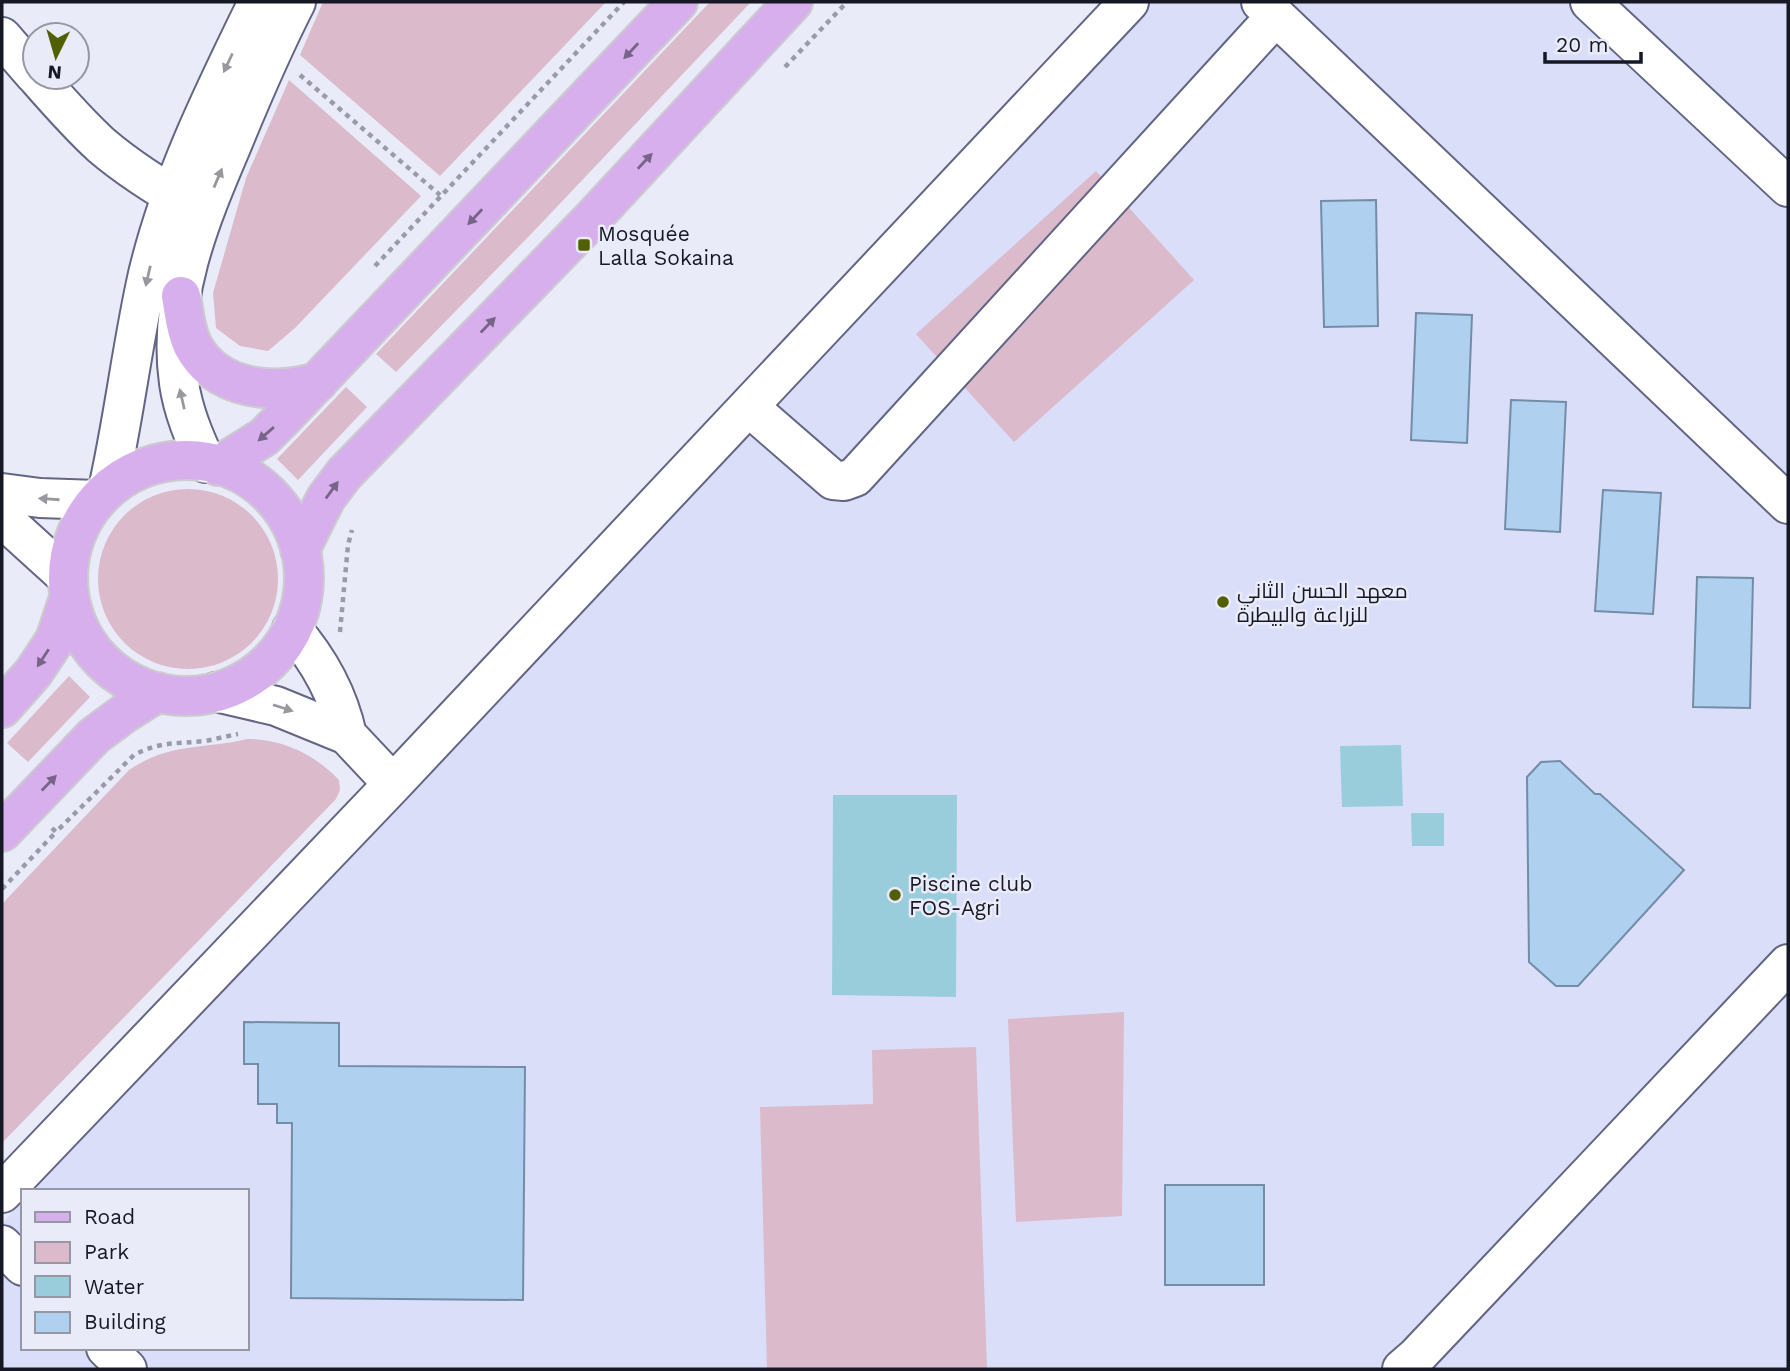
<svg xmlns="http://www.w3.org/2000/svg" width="1790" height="1371" font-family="'Work Sans',Cairo,sans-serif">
<rect width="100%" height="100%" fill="#e9ebf9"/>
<path fill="#dbdef8" d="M1101,2H1788V1369H2V1224L23,1199V1348H247V1191H29L399,747Z"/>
<path fill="#dabacb" d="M323,2H606L440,176L300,55Z
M710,2H751L533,232L396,372L376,354Z
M289,80L421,196L295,328L268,351L240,346L216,328L213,293L246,178Z
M1096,171L1194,280L1014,442L916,334Z
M346,387L367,407L298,480L277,459Z
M98 579a90 90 0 1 1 180 0a90 90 0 1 1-180 0Z
M69,676L90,697L28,762L7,743Z
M247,739C283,739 314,754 339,780L340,790L336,799L2,1143V904L129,770C171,742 201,750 247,739Z
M1124,1012L1122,1216L1016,1222L1008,1019Z
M976,1047L987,1369H767L760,1107L873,1104L872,1050Z"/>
<path fill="#9acddb" d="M1401,745L1403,806L1342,807L1340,746Z
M833,795H957L956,997L832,995Z
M1411,813H1444V846H1412Z"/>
<path fill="#b0d0f0" stroke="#738da7" stroke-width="2" d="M1376,200L1378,326L1324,327L1321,201Z
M1416,313L1472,315L1467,443L1411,440Z
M1511,400L1566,402L1560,532L1505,529Z
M1603,490L1661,493L1653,614L1595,611Z
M1697,577L1753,578L1750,708L1693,707Z
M1560,761L1595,794H1600L1684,870L1578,986H1556L1529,962L1527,777L1541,762Z
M244,1022L339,1023V1066L525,1067L523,1300L291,1298L292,1123H277V1104H258V1064H244Z
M1165,1185H1264V1285H1165Z"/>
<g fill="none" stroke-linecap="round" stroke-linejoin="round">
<defs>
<path id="minor" d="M1261,2L1788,504
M1590,2L1788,187
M2,37L35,75
M37,77C58,101 78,124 101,145C129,169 161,189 193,207
M749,407L833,480L844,481L855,477L1276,16
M206,463C194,437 183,411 179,383C167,299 199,222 231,147C251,98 272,49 296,2
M108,489C124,418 132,345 148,274C171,178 215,90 258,2
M2,493L40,498L97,500
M2,518L67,577
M292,629C320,661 338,694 347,735
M216,692L276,706L347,735L393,784
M2,1193L393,784L1129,2
M2,1245L23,1266
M106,1348L127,1369
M1402,1369L1417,1356L1788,964"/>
<path id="major" d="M181,296C184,312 185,329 192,344C216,391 274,395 318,382
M68 578a118 118 0 1 1 236 0a118 118 0 1 1-236 0Z
M218,466L264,437L283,418L678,2
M300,550L326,498L344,474L589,222L793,2
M2,708L33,673L55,640L69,598
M2,832L94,736L125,713L158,692"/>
</defs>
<use href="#minor" stroke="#636584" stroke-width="42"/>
<use href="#major" stroke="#cccccf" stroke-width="42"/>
<path stroke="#9a9ba9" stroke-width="4.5" stroke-dasharray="5 5" stroke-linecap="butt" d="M785,67L847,2
M300,75L440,195
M375,266L624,2
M340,632L348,545L352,530
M52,828L56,832L134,755C160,741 178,744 205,741C216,739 227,736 238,734
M2,889L56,832"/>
<use href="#minor" stroke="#fff" stroke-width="38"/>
<use href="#major" stroke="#d7afec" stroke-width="38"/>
</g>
<defs><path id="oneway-solid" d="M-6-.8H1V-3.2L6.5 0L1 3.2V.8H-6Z" transform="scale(1.75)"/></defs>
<g fill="#776488">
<use href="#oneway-solid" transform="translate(631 51) rotate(133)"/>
<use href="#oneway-solid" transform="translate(645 161) rotate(-47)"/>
<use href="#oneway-solid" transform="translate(475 217) rotate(133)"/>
<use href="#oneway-solid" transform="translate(488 325) rotate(-46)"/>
<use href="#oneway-solid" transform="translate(266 434) rotate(139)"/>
<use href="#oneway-solid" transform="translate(332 490) rotate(-54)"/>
<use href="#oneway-solid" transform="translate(43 658) rotate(123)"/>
<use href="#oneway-solid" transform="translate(49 783) rotate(-46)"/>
</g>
<g fill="#97979d">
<use href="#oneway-solid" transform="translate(228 63) rotate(115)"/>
<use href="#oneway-solid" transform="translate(218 178) rotate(-67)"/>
<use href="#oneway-solid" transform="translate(148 276) rotate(103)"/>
<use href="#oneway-solid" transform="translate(182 399) rotate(-103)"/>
<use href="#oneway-solid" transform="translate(49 499) rotate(-176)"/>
<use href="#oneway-solid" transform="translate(283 708) rotate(18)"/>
</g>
<g fill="#515f00" stroke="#e9ebf9" stroke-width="2.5">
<rect x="577" y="238" width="14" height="14" rx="3.5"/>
<circle cx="1223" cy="602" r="7"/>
<circle cx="895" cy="895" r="7"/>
</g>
<g text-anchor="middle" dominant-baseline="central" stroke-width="5" stroke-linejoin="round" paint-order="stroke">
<g font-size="21" fill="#171825" stroke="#e9ebf9" text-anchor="start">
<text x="598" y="233">Mosquée<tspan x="598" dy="24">Lalla Sokaina</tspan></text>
<text x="1237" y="590">معهد الحسن الثاني<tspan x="1237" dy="24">للزراعة والبيطرة</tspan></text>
<text x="909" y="883">Piscine club<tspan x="909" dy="24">FOS-Agri</tspan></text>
</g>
</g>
<rect width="1790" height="1371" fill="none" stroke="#171825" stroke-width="7"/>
<rect x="21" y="1189" width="228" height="161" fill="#e9ebf9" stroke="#9597a4" stroke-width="2"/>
<rect x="35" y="1212" width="35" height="10" fill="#d7afec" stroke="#9597a4" stroke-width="2"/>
<text x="84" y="1224" font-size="21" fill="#171825">Road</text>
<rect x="35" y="1242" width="35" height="21" fill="#dabacb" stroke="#9597a4" stroke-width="2"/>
<text x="84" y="1259" font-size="21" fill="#171825">Park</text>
<rect x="35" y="1276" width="35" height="21" fill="#9acddb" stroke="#9597a4" stroke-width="2"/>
<text x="84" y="1294" font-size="21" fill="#171825">Water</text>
<rect x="35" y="1312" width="35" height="21" fill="#b0d0f0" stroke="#9597a4" stroke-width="2"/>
<text x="84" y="1329" font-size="21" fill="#171825">Building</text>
<g transform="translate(56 56) rotate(185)"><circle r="33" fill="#e9ebf9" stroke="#9597a4" stroke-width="2"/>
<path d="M0-5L12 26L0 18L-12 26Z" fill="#515f00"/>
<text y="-10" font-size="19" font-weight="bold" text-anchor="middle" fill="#171825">N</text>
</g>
<path d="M1545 52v10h96v-10" fill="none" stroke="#171825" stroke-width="3.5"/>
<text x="1556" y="52" font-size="21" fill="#171825" stroke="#e9ebf9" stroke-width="5" paint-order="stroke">20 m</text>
</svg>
